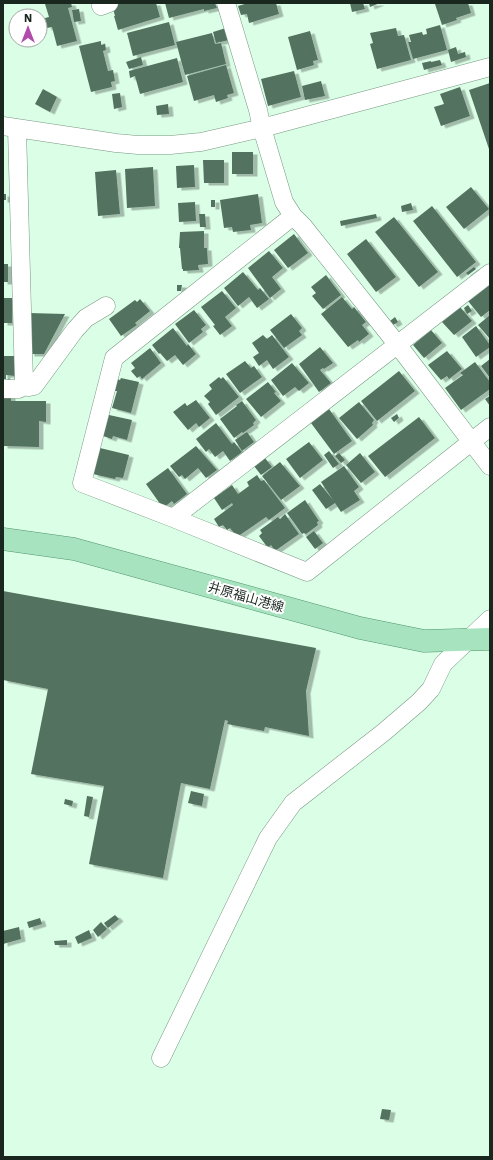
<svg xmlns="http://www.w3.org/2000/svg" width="493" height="1160" font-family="'Work Sans','Noto Sans JP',sans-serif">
<defs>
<filter id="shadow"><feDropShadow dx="4.5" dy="2.5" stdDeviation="0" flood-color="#0004"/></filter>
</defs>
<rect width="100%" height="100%" fill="#dbfee6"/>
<path fill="#53725e" filter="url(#shadow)" d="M49,3H71L72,7L68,8L77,41L57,46L52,27L47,28L45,18L49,17L45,4Z
M119,3H156L160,17L118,30L114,16H115L112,5Z
M165,3H215L217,8L204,11V9L169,18Z
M248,3H276L279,14L249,23L247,14L241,15L238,6Z
M350,3H363L365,9L352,12Z
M369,3H380L370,7Z
M438,3H468L471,13L456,18L457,20L442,25L435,4Z
M79,9L81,21L74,22L72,10Z
M169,22L175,45L133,56L127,33Z
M440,25L447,50L413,59L408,42H411L409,35L422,32L423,35L427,34L426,29Z
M226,28L229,40L216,43L213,32Z
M396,28L398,36L404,35L411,60L377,69L370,44L373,43L370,33Z
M310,31L318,60L313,61L314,65L297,70L288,37Z
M212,33L215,44L221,43L226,64L185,75L176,42Z
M101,41V45L105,44L106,50L103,51L108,71L113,70L115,81L111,82L112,87L91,92L79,46Z
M456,47L458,54L465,52L466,57L451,62L448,50Z
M141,57L143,65L129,69L126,62Z
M177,58L183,82L140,94L135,76L130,78L129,71Z
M440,60L442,65L424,70L422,63L431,61V62Z
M226,65L234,93L227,95L228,98L216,102L214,95L194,101L187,76Z
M294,71L301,97L268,106L261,79Z
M321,81L325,96L305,100L302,86Z
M490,83V152L469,90Z
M460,87L470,116L441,126L434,107L444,104L440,94Z
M43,89L57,97L50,112L35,104Z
M120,93L122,107L114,109L112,94Z
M168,104L169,114L157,115L156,106Z
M232,152H253V174H232Z
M203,160H224V183H204Z
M194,165L195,187L177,188L176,166Z
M153,167L155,206L127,208L125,169Z
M116,170L120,214L98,216L95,172Z
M471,187L489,209L464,229L446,207Z
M3,194H6V200H3Z
M258,194L262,223L250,225L251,230L233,232L232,227L224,228L220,200Z
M211,200H215V207H211Z
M195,202L196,221L179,222L178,203Z
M411,203L413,210L402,212L401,206Z
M432,206L476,262L457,277L413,221Z
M199,214H205L206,227H200Z
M376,214L377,218L341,226L340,221Z
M394,217L438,272L419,287L375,232Z
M204,231V248H207L208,264L198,265L199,270L183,271V269H182L180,248H179L180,232Z
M294,234L308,253L288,268L274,250Z
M366,239L396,277L376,292L347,254Z
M269,251L283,268L272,277L281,289L270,298L248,268Z
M3,264H8V282H3Z
M474,267L476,269L468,275L466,273Z
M243,272L258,290L260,288L269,299L257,308L249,297L238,306L224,288Z
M326,275L341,295L323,309L312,296L316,293L311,287Z
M490,284V310L481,317L468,301Z
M177,285H182L181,291H177Z
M222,291L236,308L225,317L232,326L220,335L213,326L215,325L201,307Z
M342,297L352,309L354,307L366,322L362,325L369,334L359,342L358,340L348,347L321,314Z
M3,298H12V323H3Z
M140,299L150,311L135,323L137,325L121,336L109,319L135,300L137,302Z
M468,305L472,311L467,314L464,308Z
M460,307L472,321L454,335L442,322Z
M194,310L206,325L201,329L203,332L189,343L175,324Z
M29,313L65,314L44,354H30Z
M291,314L302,328L299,331L302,335L284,348L270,330Z
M490,315V339L478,325Z
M395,317L398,322L393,325L390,321Z
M476,326L490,345V347L476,357L462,337Z
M173,328L187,346L188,344L196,354L183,365L175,355L167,361L160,353L159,354L152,345Z
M431,330L442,343L424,358L413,345Z
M263,335L267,339L272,335L289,357L273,369L267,360L259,366L253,357L259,353L252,343Z
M320,347L333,363L324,369L323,368L320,370L331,383L319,392L299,364Z
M150,348L161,363L142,379L140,376L137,378L131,371L135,368L131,363Z
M447,351L462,369L449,379L447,376L441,380L428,365Z
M3,356H15V376L6,375V379H3Z
M490,359V378L481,366Z
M245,361L251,368L254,366L262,377L240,393L226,374Z
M475,362L490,382V389L461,410L445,388L463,375L460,373Z
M292,363L309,383L299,391L295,387L283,396L271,380Z
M399,371L415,391L377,421L361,401Z
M219,377L221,379L223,377L239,397L216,415L208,404L210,402L204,396L212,389L209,385Z
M121,378L139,382L131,413L112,408L117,391H114L117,379L120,380Z
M268,382L276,392L274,393L281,401L261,417L246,399Z
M3,396H11V401H46V422L39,421V447L3,446Z
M490,396V406L485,399Z
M196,400L210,418L199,427L196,423L188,430L173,412L185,403L187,406Z
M242,401L256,420L253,423L254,425L243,433L242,432L234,438L220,419L237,406L236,405Z
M359,402L374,420L372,423L373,425L357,439L339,418Z
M329,409L352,441L334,454L311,423Z
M397,414L399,418L394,422L391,418Z
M109,415L132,420L127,440L113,436L112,439L103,436Z
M419,417L435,438L385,477L368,456Z
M216,423L232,444L234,442L242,452L230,461L223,451L215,457L209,449L206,452L196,439Z
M247,432L254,442L242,451L235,440Z
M309,442L323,460L300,478L286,459Z
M196,446L217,470L206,478L198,468L185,479L182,475L179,477L170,466Z
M100,448L129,455L123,478L116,477L115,479L93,474Z
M329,451L339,464L333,468L324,455Z
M339,453L345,460L341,463L335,456Z
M360,453L375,472L361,483L346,465Z
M265,458L272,467L261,475L254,466Z
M280,462L300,486L281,500L262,476Z
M344,466L359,487L354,491L360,500L341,512L335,503L326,509L312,490L320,484L333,500L321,482Z
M168,468L187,494L174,504L172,501L163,508L146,484Z
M257,475L261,481L264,480L285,508L269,520L266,517L237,537L230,528L227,530L223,525L219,527L214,519L233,505L232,503L222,510L214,498L232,485L238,494L249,486L247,482Z
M305,500L319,521L317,522L318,525L306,534L304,533L302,534L287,513Z
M285,514L299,534L275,551L271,545L268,548L259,536L262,533L260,530L278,517L280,519Z
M314,531L323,543L315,549L306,537Z
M3,591L316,648L306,691L309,736L265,727L264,731L227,724L228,721L225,720L210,789L181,783L163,878L89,864L104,786L31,774L48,689L3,680Z
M191,791L204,794L202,806L188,803Z
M87,796L93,797L89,817L84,816Z
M65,799L73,801L72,806L64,804Z
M115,915L119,919L108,928L104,923Z
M40,918L42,924L29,928L27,922Z
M101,922L107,929L98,937L93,930Z
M19,927L21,939L3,944V931Z
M89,930L92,938L78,944L75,937Z
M67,940V945H55L54,941Z
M382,1109L391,1110L389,1120L380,1119Z"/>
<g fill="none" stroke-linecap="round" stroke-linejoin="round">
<defs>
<path id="minor" d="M226,3L258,110L262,128L284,202L293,216L303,226L397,344L490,466
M101,6L109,3
M3,126L116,143L138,145H170L201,142L262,128L490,67
M293,216L114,358L82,483L173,518L307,572L490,427
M22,386L29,387L34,386L75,330L86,318L106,306
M3,389H19L22,386L24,382L17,129
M173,518L490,273
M161,1058L268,838L293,803L384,732L419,702L431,689L443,664L490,619"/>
<path id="primary" d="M3,539L74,549L360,628L424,641L490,639"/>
</defs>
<use href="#minor" stroke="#789882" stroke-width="19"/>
<use href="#primary" stroke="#51966c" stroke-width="23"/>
<use href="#minor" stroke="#fff" stroke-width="18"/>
<use href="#primary" stroke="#a8e3c0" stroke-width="22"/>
</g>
<g text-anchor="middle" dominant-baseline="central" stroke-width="4" stroke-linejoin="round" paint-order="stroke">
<g font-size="13" fill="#1a271f" stroke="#fff">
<text transform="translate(246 597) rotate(16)">井原福山港線</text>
</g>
</g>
<rect width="493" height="1160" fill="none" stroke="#1a271f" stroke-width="8"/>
<g transform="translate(28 28)"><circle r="19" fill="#ffffff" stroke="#a3a9a5"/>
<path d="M0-3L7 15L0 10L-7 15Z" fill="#b24aad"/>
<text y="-6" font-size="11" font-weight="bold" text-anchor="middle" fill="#1a271f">N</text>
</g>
</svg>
